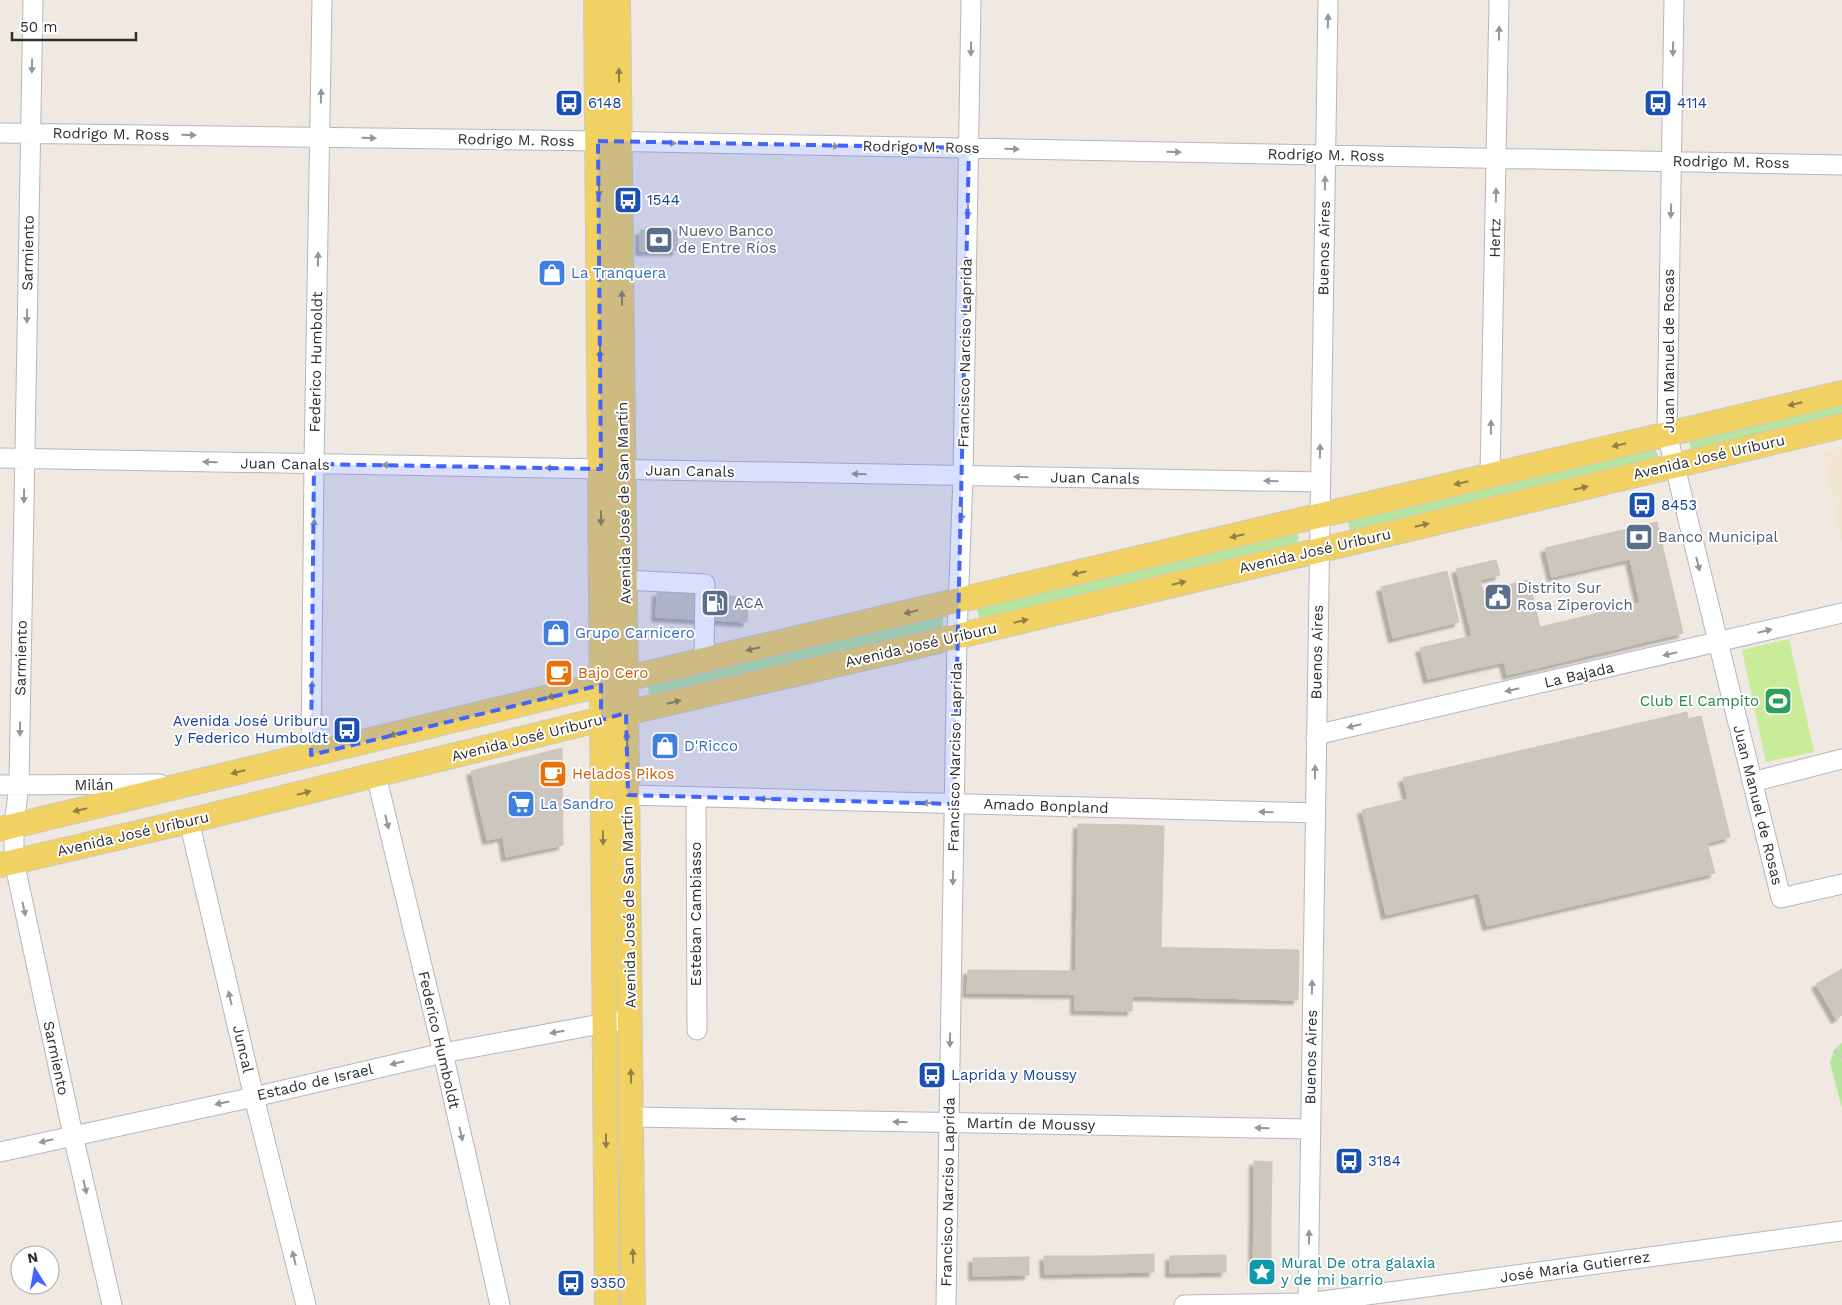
<svg xmlns="http://www.w3.org/2000/svg" width="1842" height="1305" font-family="'Work Sans',sans-serif">
<defs>
<filter id="shadow"><feDropShadow dx="-4.5" dy="4.5" stdDeviation="1" flood-color="#0004"/></filter>
</defs>
<rect width="100%" height="100%" fill="#efe9e1"/>
<path fill="#f0e6d1" d="M1842,447V544L1823,452Z"/>
<path fill="#b6e59e" d="M1842,401V417L1693,452L1691,449L1689,441L1698,434Z
M1651,449L1656,450L1658,456L1655,460L1357,531L1350,530L1348,523L1349,518Z
M1290,531L1297,533L1299,538L1296,545L985,620L979,618L977,610L979,607Z
M941,614L943,616V628L652,696L648,693L649,682Z
M1842,1043V1108L1830,1063L1834,1050Z"/>
<path fill="#c9ec9a" d="M1789,639L1814,752L1766,762L1742,650Z"/>
<path fill="#cbc7bf" stroke="#cbc5ba" filter="url(#shadow)" d="M640,230H678L677,251H640Z
M1657,522L1683,633L1507,675L1504,662L1428,679L1420,648L1472,636L1456,569L1496,560L1500,575L1480,580L1483,591L1529,580L1540,627L1640,603L1630,559L1552,577L1545,548Z
M1447,571L1459,622L1393,638L1381,587Z
M657,592L749,597L747,622L656,617Z
M1687,712L1688,719L1701,716L1730,837L1707,843L1715,873L1487,926L1479,893L1386,915L1362,810L1408,799L1403,778Z
M562,748L563,845L506,857L503,837L487,840L471,771Z
M1078,824L1135,825L1132,1011L1075,1010Z
M1135,825L1164,826L1161,947H1133Z
M1133,947L1299,950L1298,1000L1132,996Z
M1842,969V1015L1836,1019L1816,984Z
M968,970L1075,971V994L967,993Z
M1254,1161L1272,1162L1271,1216H1254Z
M1254,1216H1271V1272L1253,1271Z
M1154,1254V1272L1098,1273V1256Z
M1226,1255V1272L1170,1273V1256Z
M1044,1256H1098V1273L1045,1274Z
M1029,1257V1275L973,1276V1258Z"/>
<g fill="none" stroke-linecap="round" stroke-linejoin="round">
<defs>
<path id="minor" d="M33,0L19,785L14,826V861L73,1135L112,1305
M1674,0L1667,434L1781,898L1842,884
M0,133L598,141L1842,165
M0,458L1320,482
M1490,476L1499,0
M625,580L705,584L704,660
M1316,738L1324,733L1842,613
M311,755L314,464L322,0
M376,775L443,1053L500,1305
M1752,782L1842,759
M0,785L160,784
M628,795L1315,813
M696,797L697,1030
M189,821L254,1097L306,1305
M631,1117L1310,1129
M0,1152L254,1097L443,1053L617,1021
M946,1305L957,637L963,476L971,0
M1184,1305L1308,1303L1842,1231
M1308,1305L1328,0"/>
<path id="major" d="M596,0L607,1305
M618,0L633,1305
M0,829L704,660L1842,393
M0,865L189,821L626,713L921,645L1842,426"/>
</defs>
<use href="#minor" stroke="#b4b7c1" stroke-width="21"/>
<use href="#major" stroke="#c9c9c9" stroke-width="26"/>
<path stroke="#c9c9c9" stroke-width="3" stroke-dasharray="4 2.5" stroke-linecap="butt" d="M1834,1050L1842,1059"/>
<use href="#minor" stroke="#fff" stroke-width="19"/>
<use href="#major" stroke="#f2d163" stroke-width="24"/>
</g>
<defs><path id="oneway-solid" d="M-6-.8H1V-3.2L6.5 0L1 3.2V.8H-6Z" transform="scale(1.25)"/></defs>
<g fill="#969696">
<use href="#oneway-solid" transform="translate(1328 21) rotate(-89)"/>
<use href="#oneway-solid" transform="translate(1499 33) rotate(-89)"/>
<use href="#oneway-solid" transform="translate(971 49) rotate(91)"/>
<use href="#oneway-solid" transform="translate(1673 49) rotate(91)"/>
<use href="#oneway-solid" transform="translate(32 66) rotate(91)"/>
<use href="#oneway-solid" transform="translate(321 96) rotate(-89)"/>
<use href="#oneway-solid" transform="translate(189 135) rotate(1)"/>
<use href="#oneway-solid" transform="translate(369 138) rotate(1)"/>
<use href="#oneway-solid" transform="translate(669 143) rotate(1)"/>
<use href="#oneway-solid" transform="translate(832 146) rotate(1)"/>
<use href="#oneway-solid" transform="translate(1012 149) rotate(1)"/>
<use href="#oneway-solid" transform="translate(1174 152) rotate(1)"/>
<use href="#oneway-solid" transform="translate(1325 183) rotate(-89)"/>
<use href="#oneway-solid" transform="translate(1496 195) rotate(-89)"/>
<use href="#oneway-solid" transform="translate(968 211) rotate(91)"/>
<use href="#oneway-solid" transform="translate(1671 211) rotate(91)"/>
<use href="#oneway-solid" transform="translate(318 259) rotate(-89)"/>
<use href="#oneway-solid" transform="translate(27 316) rotate(91)"/>
<use href="#oneway-solid" transform="translate(1491 427) rotate(-89)"/>
<use href="#oneway-solid" transform="translate(1320 451) rotate(-89)"/>
<use href="#oneway-solid" transform="translate(210 462) rotate(-179)"/>
<use href="#oneway-solid" transform="translate(389 465) rotate(-179)"/>
<use href="#oneway-solid" transform="translate(552 468) rotate(-179)"/>
<use href="#oneway-solid" transform="translate(859 474) rotate(-179)"/>
<use href="#oneway-solid" transform="translate(1021 477) rotate(-179)"/>
<use href="#oneway-solid" transform="translate(1271 481) rotate(-179)"/>
<use href="#oneway-solid" transform="translate(24 496) rotate(91)"/>
<use href="#oneway-solid" transform="translate(962 514) rotate(92)"/>
<use href="#oneway-solid" transform="translate(314 526) rotate(-89)"/>
<use href="#oneway-solid" transform="translate(1698 564) rotate(76)"/>
<use href="#oneway-solid" transform="translate(1765 631) rotate(-14)"/>
<use href="#oneway-solid" transform="translate(1670 654) rotate(167)"/>
<use href="#oneway-solid" transform="translate(312 688) rotate(-89)"/>
<use href="#oneway-solid" transform="translate(1512 690) rotate(167)"/>
<use href="#oneway-solid" transform="translate(1354 726) rotate(167)"/>
<use href="#oneway-solid" transform="translate(20 729) rotate(91)"/>
<use href="#oneway-solid" transform="translate(1315 772) rotate(-89)"/>
<use href="#oneway-solid" transform="translate(766 799) rotate(-179)"/>
<use href="#oneway-solid" transform="translate(929 803) rotate(-179)"/>
<use href="#oneway-solid" transform="translate(1266 812) rotate(-178)"/>
<use href="#oneway-solid" transform="translate(387 822) rotate(76)"/>
<use href="#oneway-solid" transform="translate(953 878) rotate(91)"/>
<use href="#oneway-solid" transform="translate(24 909) rotate(78)"/>
<use href="#oneway-solid" transform="translate(1312 987) rotate(-89)"/>
<use href="#oneway-solid" transform="translate(230 998) rotate(-103)"/>
<use href="#oneway-solid" transform="translate(557 1032) rotate(170)"/>
<use href="#oneway-solid" transform="translate(950 1040) rotate(91)"/>
<use href="#oneway-solid" transform="translate(397 1063) rotate(167)"/>
<use href="#oneway-solid" transform="translate(222 1103) rotate(168)"/>
<use href="#oneway-solid" transform="translate(738 1119) rotate(-179)"/>
<use href="#oneway-solid" transform="translate(900 1122) rotate(-179)"/>
<use href="#oneway-solid" transform="translate(1262 1128) rotate(-179)"/>
<use href="#oneway-solid" transform="translate(461 1134) rotate(77)"/>
<use href="#oneway-solid" transform="translate(46 1141) rotate(167)"/>
<use href="#oneway-solid" transform="translate(85 1187) rotate(77)"/>
<use href="#oneway-solid" transform="translate(1309 1237) rotate(-89)"/>
<use href="#oneway-solid" transform="translate(294 1258) rotate(-104)"/>
</g>
<g fill="#908048">
<use href="#oneway-solid" transform="translate(619 75) rotate(-91)"/>
<use href="#oneway-solid" transform="translate(599 190) rotate(90)"/>
<use href="#oneway-solid" transform="translate(622 298) rotate(-90)"/>
<use href="#oneway-solid" transform="translate(600 352) rotate(90)"/>
<use href="#oneway-solid" transform="translate(1795 404) rotate(167)"/>
<use href="#oneway-solid" transform="translate(1619 445) rotate(167)"/>
<use href="#oneway-solid" transform="translate(1461 483) rotate(167)"/>
<use href="#oneway-solid" transform="translate(1581 488) rotate(-13)"/>
<use href="#oneway-solid" transform="translate(601 518) rotate(90)"/>
<use href="#oneway-solid" transform="translate(1422 525) rotate(-13)"/>
<use href="#oneway-solid" transform="translate(1237 536) rotate(167)"/>
<use href="#oneway-solid" transform="translate(1079 573) rotate(167)"/>
<use href="#oneway-solid" transform="translate(1179 583) rotate(-13)"/>
<use href="#oneway-solid" transform="translate(911 612) rotate(167)"/>
<use href="#oneway-solid" transform="translate(1021 621) rotate(-13)"/>
<use href="#oneway-solid" transform="translate(753 649) rotate(167)"/>
<use href="#oneway-solid" transform="translate(554 696) rotate(166)"/>
<use href="#oneway-solid" transform="translate(674 702) rotate(-13)"/>
<use href="#oneway-solid" transform="translate(396 734) rotate(166)"/>
<use href="#oneway-solid" transform="translate(627 739) rotate(-91)"/>
<use href="#oneway-solid" transform="translate(238 772) rotate(167)"/>
<use href="#oneway-solid" transform="translate(304 793) rotate(-14)"/>
<use href="#oneway-solid" transform="translate(80 810) rotate(167)"/>
<use href="#oneway-solid" transform="translate(603 838) rotate(89)"/>
<use href="#oneway-solid" transform="translate(631 1076) rotate(-91)"/>
<use href="#oneway-solid" transform="translate(606 1141) rotate(89)"/>
<use href="#oneway-solid" transform="translate(633 1256) rotate(-91)"/>
</g>
<path fill="#4264fb" fill-opacity="0.2" stroke="#4264fb" stroke-width="4" stroke-dasharray="10 6" stroke-linejoin="round" d="M598,141L969,148L954,804L628,795L626,713L601,720V685L311,755L314,464L601,469Z"/>
<defs>
<symbol id="bus-square" viewBox="-11 -11 22 22"><rect x="-9" y="-9" width="18" height="18" rx="4" fill="#1a4fb4" stroke="#fff"/><path d="M-5-6H5V4H4V6H2V4H-2V6H-4V4H-5ZM-3.5-4V0h7V-4ZM-3.5 1.2v1.5H-2V1.2ZM2 1.2v1.5H3.5V1.2Z" fill="#fff"/></symbol>
<symbol id="bank-square" viewBox="-11 -11 22 22"><rect x="-9" y="-9" width="18" height="18" rx="4" fill="#5c6f8a" stroke="#fff"/><path d="M-6-4H6V4H-6ZM0-2.3a2.3 2.3 0 1 0 0 4.6a2.3 2.3 0 1 0 0-4.6Z" fill="#fff"/></symbol>
<symbol id="shop-square" viewBox="-11 -11 22 22"><rect x="-9" y="-9" width="18" height="18" rx="4" fill="#3f7fe0" stroke="#fff"/><path d="M-5-2.5h2.3a2.7 3.5 0 0 1 5.4 0H5L5.5 6h-11ZM-1.5-2.5h3a1.5 2.3 0 0 0-3 0Z" fill="#fff"/></symbol>
<symbol id="civic-square" viewBox="-11 -11 22 22"><rect x="-9" y="-9" width="18" height="18" rx="4" fill="#5c6f8a" stroke="#fff"/><path d="M-.6-6.5H3V-4.5H.6V-3L4-1V1h2V6H-6V1h2V-1L-.6-3ZM-1.2 2.5V6h2.4V2.5Z" fill="#fff"/></symbol>
<symbol id="fuel-square" viewBox="-11 -11 22 22"><rect x="-9" y="-9" width="18" height="18" rx="4" fill="#5c6f8a" stroke="#fff"/><path d="M-5.5-6h7V0h2V4h1.3V-2.5L3-4.5l.8-.8L6-3V5H2.5V1h-1V6h-7ZM-4.2-4.7v3.2H.2V-4.7Z" fill="#fff"/></symbol>
<symbol id="cafe-square" viewBox="-11 -11 22 22"><rect x="-9" y="-9" width="18" height="18" rx="4" fill="#e8710a" stroke="#fff"/><path d="M-5.5-4.5H6V0H3Q3 3.5 0 3.5H-2.5Q-5.5 3.5-5.5 0ZM3-3.2v2h1.7v-2ZM-6 4.5H4V6H-6Z" fill="#fff"/></symbol>
<symbol id="stadium-square" viewBox="-11 -11 22 22"><rect x="-9" y="-9" width="18" height="18" rx="4" fill="#2e9e5b" stroke="#fff"/><path d="M0-5a6.5 5 0 1 0 0 10a6.5 5 0 1 0 0-10ZM-3.5-1.8h7v3.6h-7Z" fill="#fff"/></symbol>
<symbol id="supermarket-square" viewBox="-11 -11 22 22"><rect x="-9" y="-9" width="18" height="18" rx="4" fill="#3f7fe0" stroke="#fff"/><path d="M-6-5.5h2.5l.6 2H6L4.5 2H-2.5L-4.4-4H-6ZM-1.5 3.2a1.3 1.3 0 1 0 .1 0ZM3 3.2a1.3 1.3 0 1 0 .1 0Z" fill="#fff"/></symbol>
<symbol id="sight-square" viewBox="-11 -11 22 22"><rect x="-9" y="-9" width="18" height="18" rx="4" fill="#0f9aa8" stroke="#fff"/><path d="M0-6L1.8-2.2L6-1.7L2.9 1.2L3.7 5.4L0 3.3L-3.7 5.4L-2.9 1.2L-6-1.7L-1.8-2.2Z" fill="#fff"/></symbol>
</defs>
<g fill-rule="evenodd">
<use href="#bus-square" x="553" y="87" width="32" height="32"/>
<use href="#bus-square" x="1642" y="87" width="32" height="32"/>
<use href="#bus-square" x="612" y="184" width="32" height="32"/>
<use href="#bank-square" x="643" y="224" width="32" height="32"/>
<use href="#shop-square" x="536" y="257" width="32" height="32"/>
<use href="#bus-square" x="1626" y="489" width="32" height="32"/>
<use href="#bank-square" x="1623" y="521" width="32" height="32"/>
<use href="#civic-square" x="1482" y="581" width="32" height="32"/>
<use href="#fuel-square" x="699" y="587" width="32" height="32"/>
<use href="#shop-square" x="540" y="617" width="32" height="32"/>
<use href="#cafe-square" x="543" y="657" width="32" height="32"/>
<use href="#stadium-square" x="1762" y="685" width="32" height="32"/>
<use href="#bus-square" x="331" y="714" width="32" height="32"/>
<use href="#shop-square" x="649" y="730" width="32" height="32"/>
<use href="#cafe-square" x="537" y="758" width="32" height="32"/>
<use href="#supermarket-square" x="505" y="788" width="32" height="32"/>
<use href="#bus-square" x="916" y="1059" width="32" height="32"/>
<use href="#bus-square" x="1333" y="1145" width="32" height="32"/>
<use href="#sight-square" x="1246" y="1256" width="32" height="32"/>
<use href="#bus-square" x="555" y="1267" width="32" height="32"/>
</g>
<g text-anchor="middle" dominant-baseline="central" stroke-width="4" stroke-linejoin="round" paint-order="stroke">
<g font-size="15" fill="#164399" stroke="#fff" text-anchor="start">
<text x="588" y="103">6148</text>
<text x="1677" y="103">4114</text>
<text x="647" y="200">1544</text>
<text x="1661" y="505">8453</text>
<text x="328" y="721" text-anchor="end">Avenida José Uriburu<tspan x="328" dy="17">y Federico Humboldt</tspan></text>
<text x="951" y="1075">Laprida y Moussy</text>
<text x="1368" y="1161">3184</text>
<text x="590" y="1283">9350</text>
</g>
<g font-size="15" fill="#2e2e2e" stroke="#fff">
<text transform="translate(111 134) rotate(1)">Rodrigo M. Ross</text>
<text transform="translate(516 140) rotate(1)">Rodrigo M. Ross</text>
<text transform="translate(921 147) rotate(1)">Rodrigo M. Ross</text>
<text transform="translate(1326 155) rotate(1)">Rodrigo M. Ross</text>
<text transform="translate(1731 162) rotate(1)">Rodrigo M. Ross</text>
<text transform="translate(1495 238) rotate(-89)">Hertz</text>
<text transform="translate(1324 248) rotate(-89)">Buenos Aires</text>
<text transform="translate(28 253) rotate(-89)">Sarmiento</text>
<text transform="translate(1669 351) rotate(-90)">Juan Manuel de Rosas</text>
<text transform="translate(965 353) rotate(-89)">Francisco Narciso Laprida</text>
<text transform="translate(316 362) rotate(-89)">Federico Humboldt</text>
<text transform="translate(1709 457) rotate(-13)">Avenida José Uriburu</text>
<text transform="translate(285 464) rotate(1)">Juan Canals</text>
<text transform="translate(690 471) rotate(1)">Juan Canals</text>
<text transform="translate(1095 478) rotate(1)">Juan Canals</text>
<text transform="translate(624 503) rotate(-91)">Avenida José de San Martín</text>
<text transform="translate(1315 551) rotate(-13)">Avenida José Uriburu</text>
<text transform="translate(921 645) rotate(-13)">Avenida José Uriburu</text>
<text transform="translate(1317 652) rotate(-89)">Buenos Aires</text>
<text transform="translate(21 658) rotate(-89)">Sarmiento</text>
<text transform="translate(1579 675) rotate(-13)">La Bajada</text>
<text transform="translate(527 738) rotate(-14)">Avenida José Uriburu</text>
<text transform="translate(955 757) rotate(-89)">Francisco Narciso Laprida</text>
<text x="94" y="785">Milán</text>
<text transform="translate(1758 805) rotate(76)">Juan Manuel de Rosas</text>
<text transform="translate(1046 806) rotate(2)">Amado Bonpland</text>
<text transform="translate(133 834) rotate(-13)">Avenida José Uriburu</text>
<text transform="translate(629 907) rotate(-91)">Avenida José de San Martín</text>
<text transform="translate(696 914) rotate(-90)">Esteban Cambiasso</text>
<text transform="translate(439 1040) rotate(77)">Federico Humboldt</text>
<text transform="translate(243 1049) rotate(77)">Juncal</text>
<text transform="translate(1311 1057) rotate(-89)">Buenos Aires</text>
<text transform="translate(56 1058) rotate(78)">Sarmiento</text>
<text transform="translate(315 1082) rotate(-13)">Estado de Israel</text>
<text transform="translate(1031 1124) rotate(1)">Martín de Moussy</text>
<text transform="translate(948 1192) rotate(-89)">Francisco Narciso Laprida</text>
<text transform="translate(1575 1267) rotate(-8)">José María Gutierrez</text>
</g>
<g font-size="15" fill="#4e5e75" stroke="#fff" text-anchor="start">
<text x="678" y="231">Nuevo Banco<tspan x="678" dy="17">de Entre Ríos</tspan></text>
<text x="1658" y="537">Banco Municipal</text>
<text x="1517" y="588">Distrito Sur<tspan x="1517" dy="17">Rosa Ziperovich</tspan></text>
<text x="734" y="603">ACA</text>
</g>
<g font-size="15" fill="#366cbe" stroke="#fff" text-anchor="start">
<text x="571" y="273">La Tranquera</text>
<text x="575" y="633">Grupo Carnicero</text>
<text x="684" y="746">D'Ricco</text>
<text x="540" y="804">La Sandro</text>
</g>
<g font-size="15" fill="#c56008" stroke="#fff" text-anchor="start">
<text x="578" y="673">Bajo Cero</text>
<text x="572" y="774">Helados Pikos</text>
</g>
<g font-size="15" fill="#27864d" stroke="#fff" text-anchor="end">
<text x="1759" y="701">Club El Campito</text>
</g>
<g font-size="15" fill="#0d838f" stroke="#fff" text-anchor="start">
<text x="1281" y="1263">Mural De otra galaxia<tspan x="1281" dy="17">y de mi barrio</tspan></text>
</g>
</g>
<g transform="translate(35 1270) rotate(349)"><circle r="24" fill="#ffffff" stroke="#ababab"/>
<path d="M0-4L9 19L0 12L-9 19Z" fill="#4264fb"/>
<text y="-8" font-size="14" font-weight="bold" text-anchor="middle" fill="#2e2e2e">N</text>
</g>
<path d="M12 32v8h124v-8" fill="none" stroke="#2e2e2e" stroke-width="2.5"/>
<text x="20" y="32" font-size="15" fill="#2e2e2e" stroke="#ffffff" stroke-width="4" paint-order="stroke">50 m</text>
</svg>
